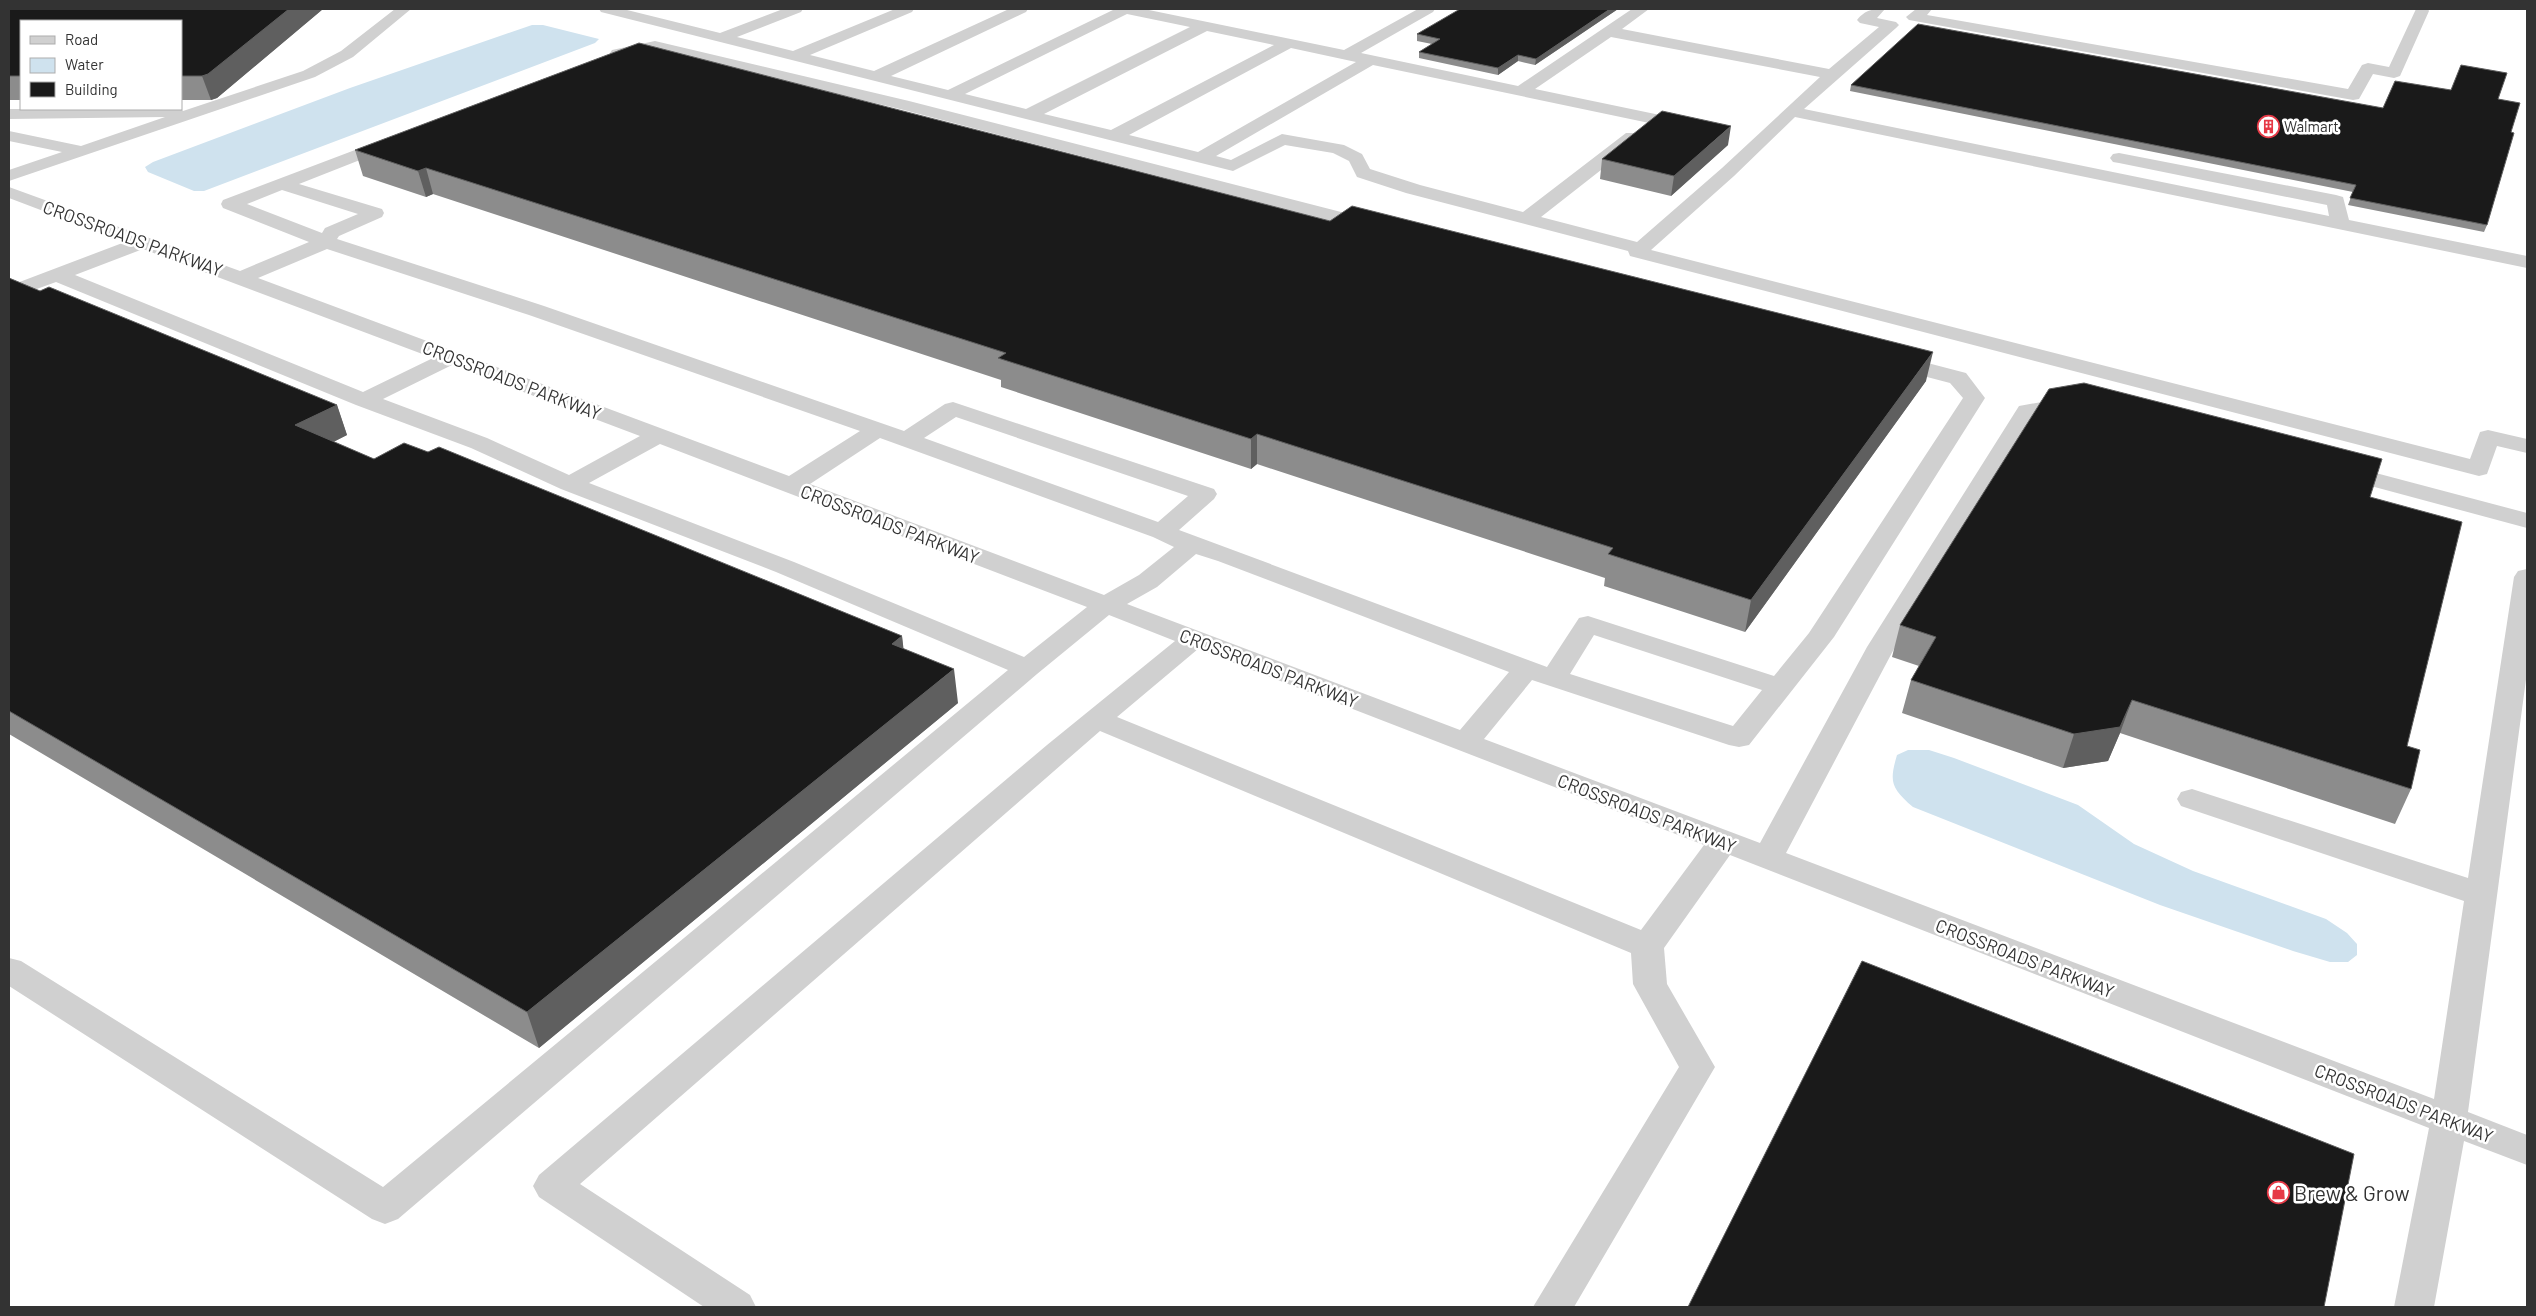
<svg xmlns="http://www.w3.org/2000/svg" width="2536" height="1316" font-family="Barlow,sans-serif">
<rect width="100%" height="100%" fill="#fff"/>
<path fill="#cfe2ee" d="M532,25H543L599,39L595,43L204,191H194L148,172L145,167L153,162L350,88Z
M1908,750H1929L1954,758L2078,805L2134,844L2193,871L2326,919L2347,933L2357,944V955L2348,962H2330L2293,951L2160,905L1913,807C1891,788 1889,782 1897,755Z"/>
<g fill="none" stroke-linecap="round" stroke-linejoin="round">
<path fill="#d0d0d0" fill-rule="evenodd" d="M395,9H411L353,57L315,77L9,181V170L62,152L9,141V131L81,146L165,117L9,119V109H181L183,111L303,71L341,51Z
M599,9H623L720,33L783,9H803L801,12L737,37L793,51L895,9H914L912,12L810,55L874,71L1009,9H1028L1026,12L891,76L948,90L1115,9H1144L1344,50L1418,9H1435L1433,12L1361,53L1518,86L1632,9H1649L1622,29L1829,69L1879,27L1860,23L1857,20C1866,9 1873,9 1885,9L1877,18L1896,22L1899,25L1896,28L1804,109L2329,216L2327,205L2119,163L2113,162L2110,158L2113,154L2119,153L2336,195L2343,197L2349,220L2527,256V268L1795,117L1734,176L1651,250L2470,459L2480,432L2488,430L2527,439V453L2497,446L2487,474L2479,476L1630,256L1628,251L1406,193L1357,177L1349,161L1333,153L1285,145L1233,171L601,12ZM1127,14L1190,27L1026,109L965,94ZM1207,31L1274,45L1111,130L1044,114ZM1611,37L1820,77L1722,168L1637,242L1541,217L1638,141L1641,137L1638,133H1626L1523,212L1420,185L1370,169L1362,154L1344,145L1282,134L1231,160L1216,156L1373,65L1654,124L1660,123L1663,119L1660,115L1535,89ZM1291,48L1356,62L1198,152L1129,135Z
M1916,9H1932L1927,15L2348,89L2362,65L2368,63L2389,67L2416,9H2428L2429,11L2400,76L2394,78L2373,74L2359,99L2353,100L1909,20L1906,17Z
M655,41L909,101L1380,222L1383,226L1380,230L1373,232L900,109L655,51L618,58L610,53L612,50Z
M392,136L398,137L401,141L398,145L299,184L382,209L384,213L382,217L339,236L337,239L544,306L904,431L945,404L953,402L1214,489L1217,494L1214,499L1179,530L1547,667L1579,618L1588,616L1774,676L1809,633L1963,398L1950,383L1885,366L1882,361L1885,356L1893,354L1966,373L1985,398L1834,637L1749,745L1739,747L1729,745L1532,680L1484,739L1760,843L1867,647L2019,406L2074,396L2082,398L2085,403L2082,408L2035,416L1895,647L1786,853L2434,1099L2464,901L2181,806L2177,799L2181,792L2192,789L2468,878L2514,577L2518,571L2527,569V672L2468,1112L2527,1135V1165L2464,1141L2434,1307H2394L2429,1128L1730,855L1664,948L1667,984L1715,1067L1574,1307H1533L1679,1067L1633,984L1631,953L1100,731L580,1184L750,1295L756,1307H704L539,1197L533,1186L539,1175L1047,745L1175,641L1109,615L1037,674L398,1219L385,1224L372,1219L9,986V958L21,961L383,1187L1008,670L776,572L561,489L471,448L356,405L56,282L9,299V286L125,242L9,198V187L240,271L309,242L223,208L221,204L223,200ZM282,190L358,214L325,228L322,233L247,204ZM143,249L433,358L363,392L75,275ZM327,249L529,315L860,431L789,476L258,278ZM452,365L632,433L640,436L569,475L487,438L383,399ZM956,417L1188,496L1158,522L924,438ZM880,438L1153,537L1174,547L1139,575L1104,595L810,484ZM660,444L1087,607L1024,657L794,562L589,483ZM1196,554L1218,561L1509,672L1460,730L1127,604L1157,587ZM1594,635L1762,690L1733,726L1570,674ZM1198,649L1704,845L1641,930L1117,717Z
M2338,463L2527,513V528L2330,475L2326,470L2330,465Z"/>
</g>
<path fill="#8c8c8c" d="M9,9H323L217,98L211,100H181V21H21V100H9Z
M1618,9L1535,65L1518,61L1498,75L1419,58V52L1432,44L1417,41V34Z
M1851,85L2383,108L2498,99L2511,132L2487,225L2484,232L2348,205L2353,192L1850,91Z
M1728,145L1671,196L1600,179L1602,159Z
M355,150L1926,381L1745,632L1604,586L1605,578L1257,464L1251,469L1001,387V380L433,194L426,197L363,176Z
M9,278L40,291L337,405L347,435L333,442L374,459L428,452L902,636L903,648L958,703L539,1048L9,734Z
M1900,625L2407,746L2411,789L2395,824L2120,733L2108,761L2063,768L1902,713L1911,680L1919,666L1892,657Z"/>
<path fill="#5f5f5f" d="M289,9H323L217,98L211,100L202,76Z
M1610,9H1618L1535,65L1536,59Z
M1518,55V61L1498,75V68Z
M1731,126L1728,145L1671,196L1674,176Z
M426,168L433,194L426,197L418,171Z
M1933,352L1926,381L1745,632L1751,600Z
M337,405L347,435L306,456L295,425Z
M1257,434V464L1251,469V439Z
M902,636L906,669L892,644Z
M954,669L958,703L539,1048L527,1012Z
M2132,700L2120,733L2108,761L2063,768L2074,734Z"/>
<path fill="#1a1a1a" stroke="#5f5f5f" d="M9,9H289L208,74L202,76H181V21H21V76H9Z
M1460,9H1610L1536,59L1518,55L1498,68L1419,52L1440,39L1417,34Z
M1918,24L2383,108L2395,81L2451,90L2461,65L2507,73L2498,99L2520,103L2511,132L2514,133L2487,225L2350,198L2356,185L1851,85Z
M639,43L1330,221L1352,206L1933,352L1751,600L1608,554L1613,548L1257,434L1251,439L998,358L1006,353L426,168L418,171L355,150Z
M1662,111L1731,126L1674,176L1602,159Z
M9,278L40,291L49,287L337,405L295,425L374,459L404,443L428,452L439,447L902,636L892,644L954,669L527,1012L9,711Z
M2084,383L2382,459L2370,497L2462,522L2407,746L2420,750L2411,789L2132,700L2120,727L2074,734L1911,680L1936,637L1900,625L2049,389Z
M1862,961L2354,1154L2324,1307H1688Z"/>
<defs>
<symbol id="building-ring" viewBox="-11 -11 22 22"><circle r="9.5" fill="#fff" stroke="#e63946" stroke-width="1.5"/><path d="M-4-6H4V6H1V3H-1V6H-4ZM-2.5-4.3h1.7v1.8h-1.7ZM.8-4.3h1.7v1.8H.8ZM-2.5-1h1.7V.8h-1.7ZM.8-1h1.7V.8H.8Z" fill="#e63946"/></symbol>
<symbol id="shop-ring" viewBox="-11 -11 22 22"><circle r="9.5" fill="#fff" stroke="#e63946" stroke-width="1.5"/><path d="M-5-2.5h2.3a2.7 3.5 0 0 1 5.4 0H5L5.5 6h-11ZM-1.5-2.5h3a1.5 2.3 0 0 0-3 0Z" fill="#e63946"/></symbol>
</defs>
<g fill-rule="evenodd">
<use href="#building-ring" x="2256" y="114" width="25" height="25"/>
<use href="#shop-ring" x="2266" y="1180" width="25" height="25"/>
</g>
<g text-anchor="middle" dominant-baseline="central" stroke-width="5" stroke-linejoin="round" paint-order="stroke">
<g font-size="15" fill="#333" stroke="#fff" text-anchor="start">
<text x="2284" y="126">Walmart</text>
</g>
<g font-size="18" fill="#333" stroke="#fff">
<text transform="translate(133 238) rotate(20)">CROSSROADS PARKWAY</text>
<text transform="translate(512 380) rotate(21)">CROSSROADS PARKWAY</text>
<text transform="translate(890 524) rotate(21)">CROSSROADS PARKWAY</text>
<text transform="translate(1269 668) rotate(21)">CROSSROADS PARKWAY</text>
<text transform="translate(1647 813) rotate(21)">CROSSROADS PARKWAY</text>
<text transform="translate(2025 958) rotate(21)">CROSSROADS PARKWAY</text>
<text transform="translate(2404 1103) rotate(21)">CROSSROADS PARKWAY</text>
</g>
<g font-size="21" fill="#333" stroke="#fff" text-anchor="start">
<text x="2294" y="1192">Brew &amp; Grow</text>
</g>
</g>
<rect width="2536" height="1316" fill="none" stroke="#333333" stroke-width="20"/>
<rect x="20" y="20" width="162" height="90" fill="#ffffff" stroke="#adadad"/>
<rect x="30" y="36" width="25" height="8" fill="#d0d0d0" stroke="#adadad"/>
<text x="65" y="45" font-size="15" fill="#333333">Road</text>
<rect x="30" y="58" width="25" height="15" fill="#cfe2ee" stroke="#adadad"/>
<text x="65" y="70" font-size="15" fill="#333333">Water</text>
<rect x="30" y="82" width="25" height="15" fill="#1a1a1a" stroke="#adadad"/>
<text x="65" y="95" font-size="15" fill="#333333">Building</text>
</svg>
